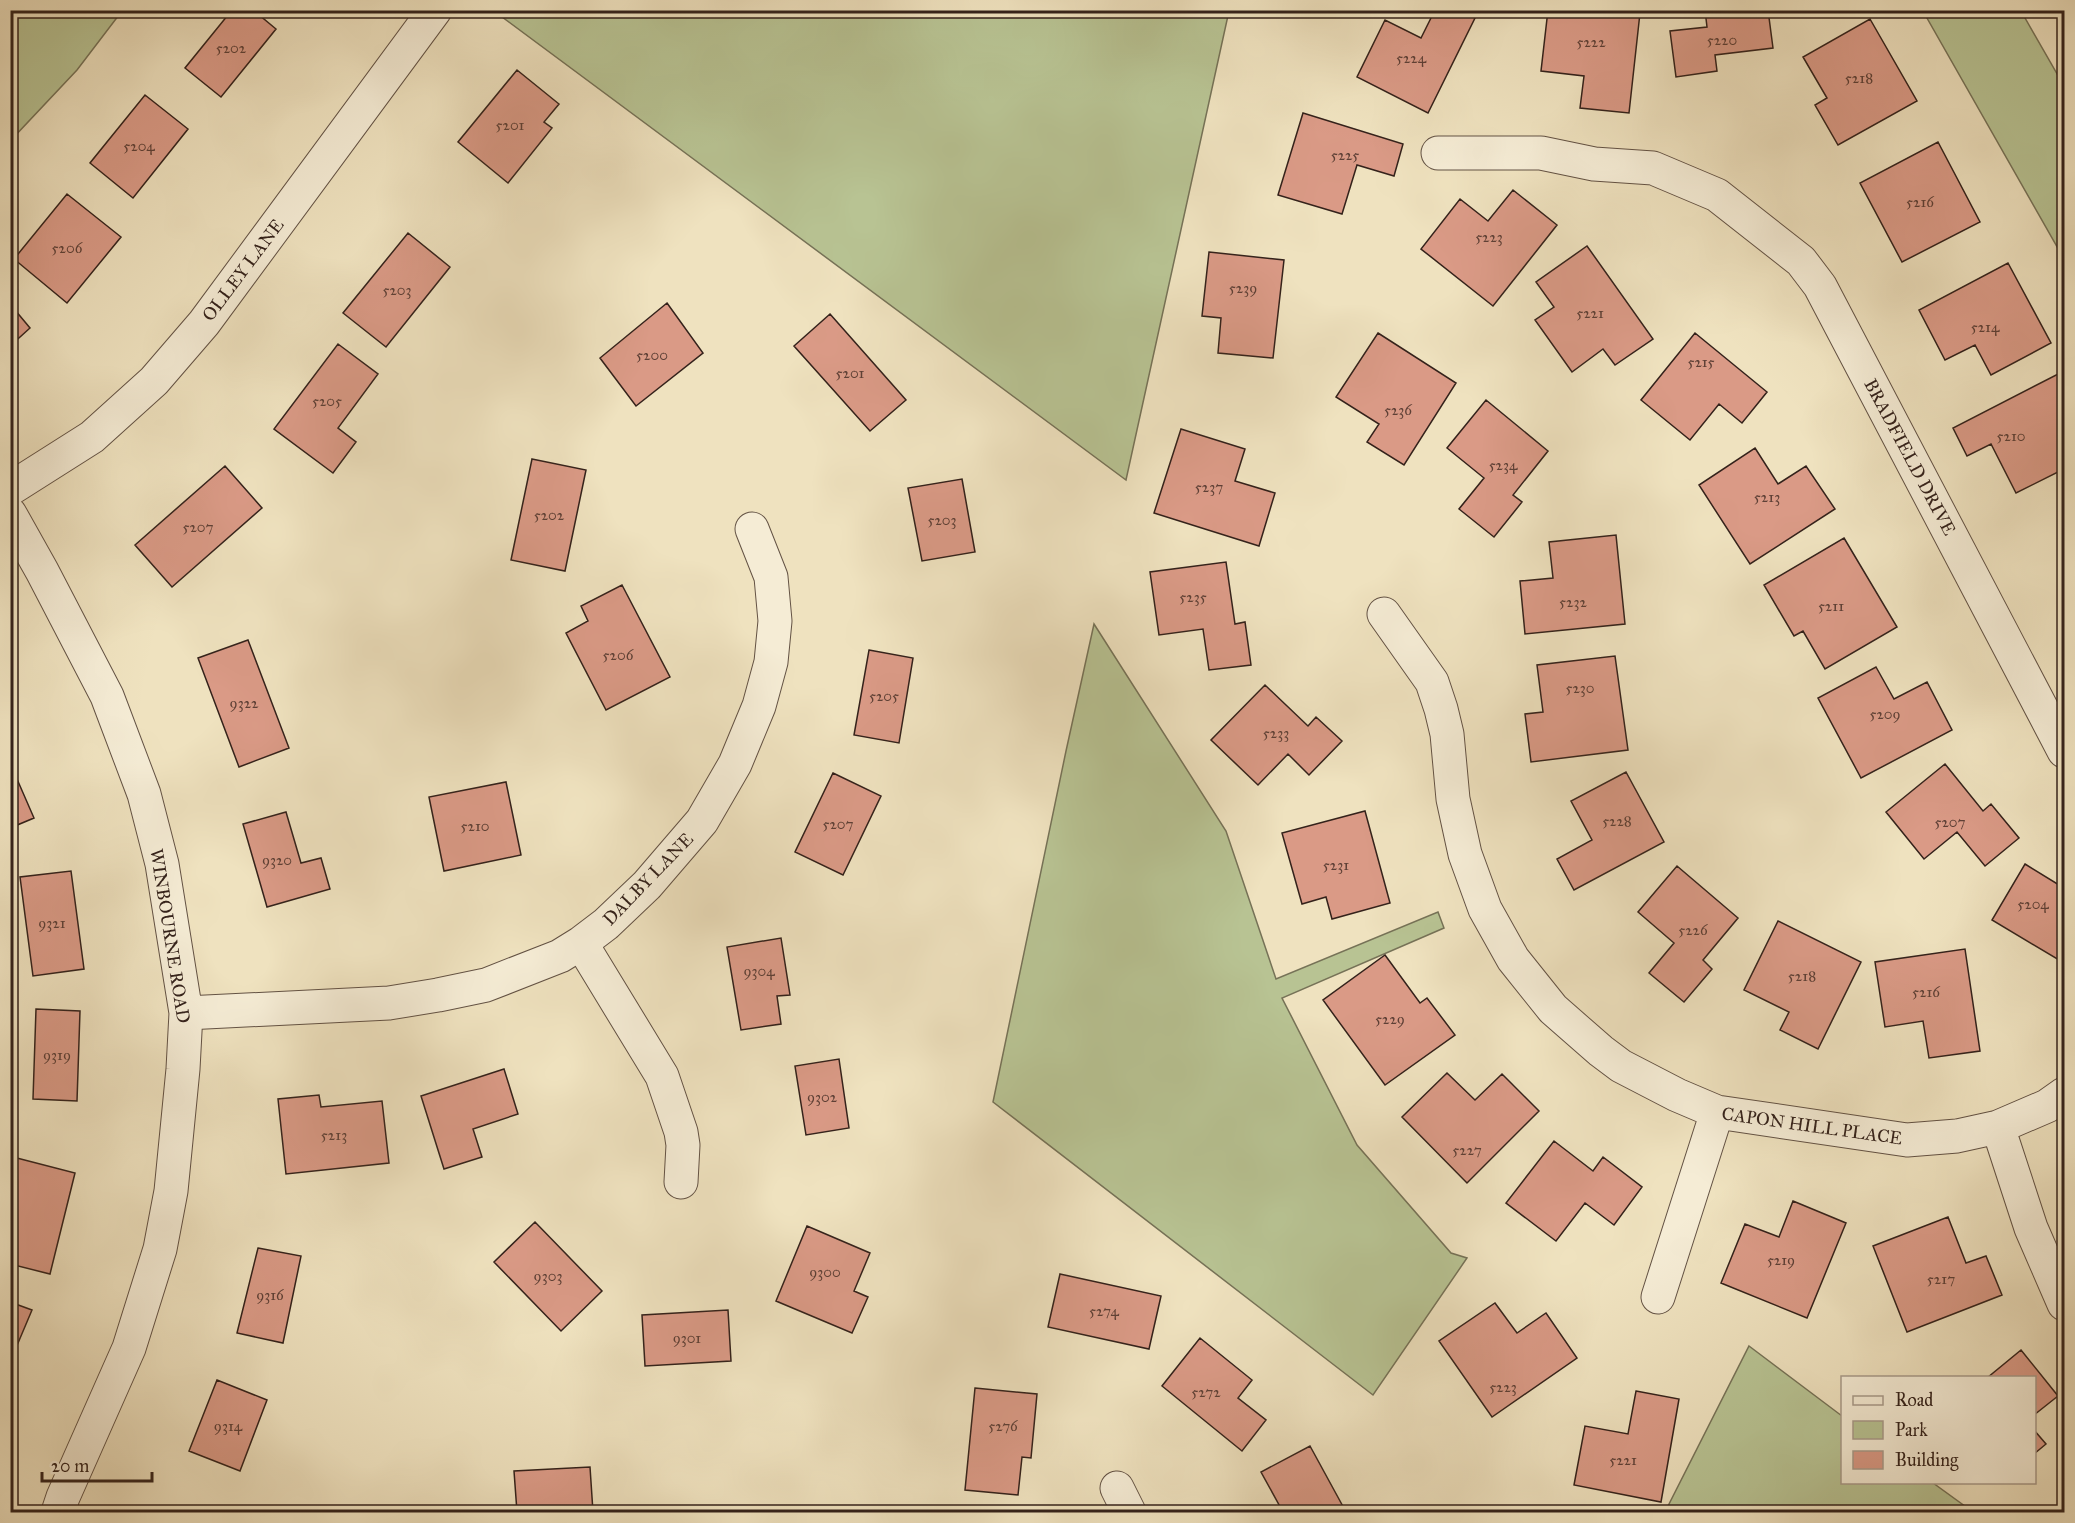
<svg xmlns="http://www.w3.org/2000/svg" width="2075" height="1523" font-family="'IM FELL Great Primer',serif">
<rect width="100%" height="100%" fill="#efe2bf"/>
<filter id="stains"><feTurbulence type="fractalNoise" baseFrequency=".00333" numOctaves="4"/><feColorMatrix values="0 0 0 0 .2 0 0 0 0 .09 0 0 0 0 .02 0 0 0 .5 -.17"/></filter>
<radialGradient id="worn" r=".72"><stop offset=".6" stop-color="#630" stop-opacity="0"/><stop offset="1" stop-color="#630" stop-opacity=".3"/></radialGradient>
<path fill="#b8c393" stroke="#767257" stroke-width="1.5" d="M11,10L122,11L77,70L11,140Z
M494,11H1229L1126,480Z
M1923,11H2021L2064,86V259Z
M1094,624L1226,831L1276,979L1438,912L1444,928L1282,998L1357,1145L1451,1253L1467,1258L1373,1395L993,1102L1066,751Z
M1749,1346L1842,1416V1482L1933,1483L1973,1512H1665Z"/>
<path fill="#da9a86" stroke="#34221b" stroke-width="1.5" d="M232,10H253L276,29L221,97L185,68Z
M1435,10H1460L1475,18L1428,113L1357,77L1385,20L1421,38Z
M1548,10H1614L1640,13L1629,113L1580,108L1584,76L1541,71Z
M1705,10H1768L1773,48L1715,55L1717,71L1676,77L1670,31L1707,27Z
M1870,19L1917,101L1838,145L1815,105L1827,98L1803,57Z
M517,70L559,104L544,122L552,128L508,183L458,142Z
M145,95L188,129L133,198L90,163Z
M1303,113L1403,144L1394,176L1357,165L1342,214L1278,195Z
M1938,142L1980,222L1902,262L1860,183Z
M1513,190L1557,225L1493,306L1421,249L1460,199L1488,221Z
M67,194L121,237L67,303L14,259Z
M408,233L450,267L386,347L343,313Z
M1587,246L1653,339L1615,365L1603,349L1572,372L1535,320L1554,307L1536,282Z
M1209,252L1284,260L1273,358L1218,353L1221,318L1202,316Z
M2008,263L2051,343L1991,375L1975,345L1945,360L1919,310Z
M667,303L703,353L636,406L600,358Z
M10,304L30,328L10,346Z
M830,314L906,400L870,431L794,346Z
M1378,333L1456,383L1404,465L1367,442L1379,424L1336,397Z
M1695,333L1767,392L1742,423L1719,404L1690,440L1641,400Z
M338,344L378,374L338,428L356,442L333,473L274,429Z
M2064,371V469L2016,493L1991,444L1967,456L1953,428Z
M1486,400L1548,451L1513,495L1522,502L1494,537L1459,509L1484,478L1447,448Z
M1181,429L1245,449L1235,481L1275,493L1259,546L1154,513Z
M1755,448L1778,484L1806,466L1835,509L1750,564L1699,485Z
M532,459L586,470L565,571L511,560Z
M225,466L262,508L172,587L135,545Z
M962,479L975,552L922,561L908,488Z
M1616,535L1625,624L1525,634L1520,581L1553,578L1549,542Z
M1844,538L1897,627L1825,669L1803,631L1794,636L1764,585Z
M1226,562L1235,624L1245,622L1251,665L1209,670L1203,629L1159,635L1150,572Z
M622,585L670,677L606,710L566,633L588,621L581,606Z
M248,640L289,748L239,767L198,658Z
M869,650L913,658L899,743L854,735Z
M1615,656L1628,750L1531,762L1525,714L1543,712L1537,665Z
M1876,667L1894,699L1927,682L1952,730L1861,778L1818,698Z
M1265,685L1308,726L1316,717L1342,741L1309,775L1288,754L1258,785L1211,740Z
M10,763L34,818L10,828Z
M1945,764L1983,811L1991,804L2019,838L1985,866L1957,832L1924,859L1886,812Z
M1626,772L1664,842L1574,890L1557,859L1592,840L1571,801Z
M833,773L881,796L843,875L795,852Z
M506,782L521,855L444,871L429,797Z
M1365,811L1390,903L1332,919L1326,897L1302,904L1282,833Z
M286,812L301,863L321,858L330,889L267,907L243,824Z
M2025,864L2064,888V951L2059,960L1992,920Z
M1677,866L1738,918L1703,960L1712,969L1684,1002L1649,973L1674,943L1638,912Z
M71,871L84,969L33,976L20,877Z
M1778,921L1861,962L1818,1049L1780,1030L1789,1012L1744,990Z
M781,938L790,995L777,996L781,1024L741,1030L727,947Z
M1965,949L1980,1051L1929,1058L1923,1021L1885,1027L1875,962Z
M1385,955L1420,1003L1427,998L1455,1035L1385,1085L1323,1000Z
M36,1009L80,1011L77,1101L33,1099Z
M839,1059L849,1128L806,1135L795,1066Z
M504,1069L518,1114L473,1129L482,1157L444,1169L421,1096Z
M1447,1073L1475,1100L1502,1074L1539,1111L1467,1183L1402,1117Z
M319,1095L321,1107L382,1101L389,1163L286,1174L278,1099Z
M1554,1141L1593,1171L1603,1157L1642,1187L1614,1225L1585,1203L1556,1241L1506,1203Z
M13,1157L75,1173L50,1274L10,1264V1168Z
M1793,1201L1846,1223L1807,1318L1721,1283L1745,1224L1779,1237Z
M1948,1217L1966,1263L1986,1256L2002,1295L1907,1332L1873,1246Z
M535,1222L602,1291L561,1331L494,1262Z
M807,1226L870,1253L854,1291L868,1297L852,1333L776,1301Z
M258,1248L301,1256L283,1343L237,1333Z
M1060,1274L1161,1296L1149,1349L1048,1327Z
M10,1302L32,1310L10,1362Z
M1495,1303L1517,1333L1546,1313L1577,1358L1492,1417L1439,1341Z
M728,1310L731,1361L645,1366L642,1315Z
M1200,1338L1252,1380L1238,1398L1266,1420L1242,1451L1162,1386Z
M2021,1350L2058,1396L2034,1415V1378H1987Z
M217,1380L267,1400L240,1471L189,1451Z
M975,1388L1037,1394L1031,1458L1022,1457L1018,1495L965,1490Z
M1636,1391L1679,1399L1661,1502L1574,1485L1585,1426L1628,1434Z
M2034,1430L2046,1444L2034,1454Z
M1310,1446L1346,1512H1283L1261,1472Z
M590,1467L593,1512H517L514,1471Z"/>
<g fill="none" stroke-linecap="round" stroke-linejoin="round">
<defs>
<path id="minor" d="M1438,153H1541L1594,164L1653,168L1717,195L1801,261L1820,286L2064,751
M10,489L92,437L154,381L204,323L435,10
M10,514L42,571L107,696L144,794L162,864L186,1013L183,1069L171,1191L160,1249L129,1348L63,1497L58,1512
M1384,614L1432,682L1441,709L1447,734L1453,799L1465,854L1485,909L1513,959L1553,1009L1601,1051L1621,1066L1677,1095L1717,1112L1907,1140L1957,1136L1998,1127L2047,1106L2064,1094
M581,943L662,1076L681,1132L683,1145L681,1182
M186,1013L389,1003L438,995L486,985L560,956L581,943L606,924L647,885L702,821L735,764L759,706L771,662L775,621L771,577L752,529
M1998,1127L2031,1228L2064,1304
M1658,1297L1717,1112
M1117,1488L1129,1512"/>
</defs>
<use href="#minor" stroke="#635244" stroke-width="35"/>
<use href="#minor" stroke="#f5ecd5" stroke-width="33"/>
</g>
<g text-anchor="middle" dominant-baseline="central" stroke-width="4.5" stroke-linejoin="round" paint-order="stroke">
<g font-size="15" fill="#5e4036">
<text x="1722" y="40">5220</text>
<text x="1591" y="42">5222</text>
<text x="231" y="48">5202</text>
<text x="1411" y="58">5224</text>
<text x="1859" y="78">5218</text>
<text x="510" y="125">5201</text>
<text x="139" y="146">5204</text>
<text x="1345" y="155">5225</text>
<text x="1920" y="202">5216</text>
<text x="1489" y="237">5223</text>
<text x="67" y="248">5206</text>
<text x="1243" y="288">5239</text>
<text x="397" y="290">5203</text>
<text x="1590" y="313">5221</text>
<text x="1985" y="327">5214</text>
<text x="652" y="355">5200</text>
<text x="1701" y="362">5215</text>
<text x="850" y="373">5201</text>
<text x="327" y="401">5205</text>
<text x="1398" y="410">5236</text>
<text x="2011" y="436">5210</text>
<text x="1503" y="465">5234</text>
<text x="1209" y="487">5237</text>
<text x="1767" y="497">5213</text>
<text x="549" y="515">5202</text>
<text x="942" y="520">5203</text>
<text x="198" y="527">5207</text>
<text x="1193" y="597">5235</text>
<text x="1573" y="602">5232</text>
<text x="1831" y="606">5211</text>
<text x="618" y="655">5206</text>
<text x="1580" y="688">5230</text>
<text x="884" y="696">5205</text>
<text x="244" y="703">9322</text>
<text x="1885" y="714">5209</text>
<text x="1276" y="733">5233</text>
<text x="1617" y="821">5228</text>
<text x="1950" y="822">5207</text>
<text x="838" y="824">5207</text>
<text x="475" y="826">5210</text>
<text x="277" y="860">9320</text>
<text x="1336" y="865">5231</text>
<text x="2033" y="904">5204</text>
<text x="52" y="923">9321</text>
<text x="1693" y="930">5226</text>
<text x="759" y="971">9304</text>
<text x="1802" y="976">5218</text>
<text x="1926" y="992">5216</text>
<text x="1390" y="1019">5229</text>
<text x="57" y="1055">9319</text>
<text x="822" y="1097">9302</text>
<text x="334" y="1135">5213</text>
<text x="1467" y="1150">5227</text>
<text x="1781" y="1260">5219</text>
<text x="825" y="1272">9300</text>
<text x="548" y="1276">9303</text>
<text x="1941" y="1279">5217</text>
<text x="270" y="1295">9316</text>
<text x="1104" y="1311">5274</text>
<text x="687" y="1338">9301</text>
<text x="1503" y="1387">5223</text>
<text x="1206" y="1392">5272</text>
<text x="228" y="1426">9314</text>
<text x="1003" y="1426">5276</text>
<text x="1623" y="1460">5221</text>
</g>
<g font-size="18" fill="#34221b" stroke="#f5ecd5">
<text transform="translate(243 270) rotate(-53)">OLLEY LANE</text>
<text transform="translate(1910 457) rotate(62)">BRADFIELD DRIVE</text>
<text transform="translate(648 879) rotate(-46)">DALBY LANE</text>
<text transform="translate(170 936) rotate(81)">WINBOURNE ROAD</text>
<text transform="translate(1812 1126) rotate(8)">CAPON HILL PLACE</text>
</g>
</g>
<rect width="2075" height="1523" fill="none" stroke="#efe2bf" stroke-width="36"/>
<rect x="12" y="12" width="2051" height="1499" fill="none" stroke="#34221b" stroke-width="3"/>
<rect x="18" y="18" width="2039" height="1487" fill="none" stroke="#34221b" stroke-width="1.5"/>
<rect x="1841" y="1376" width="195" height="108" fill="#f5ecd5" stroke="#a89b8b" stroke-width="1.5"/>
<rect x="1853" y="1396" width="30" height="9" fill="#f5ecd5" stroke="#a89b8b" stroke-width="1.5"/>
<text x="1895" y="1406" font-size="18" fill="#34221b">Road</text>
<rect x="1853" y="1421" width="30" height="18" fill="#b8c393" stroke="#a89b8b" stroke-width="1.5"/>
<text x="1895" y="1436" font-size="18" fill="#34221b">Park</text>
<rect x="1853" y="1451" width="30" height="18" fill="#da9a86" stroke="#a89b8b" stroke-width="1.5"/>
<text x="1895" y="1466" font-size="18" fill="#34221b">Building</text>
<path d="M42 1472v9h110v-9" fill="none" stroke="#34221b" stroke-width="3"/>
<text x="51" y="1472" font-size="18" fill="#34221b" stroke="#f5ecd5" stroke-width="4.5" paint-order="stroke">20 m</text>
<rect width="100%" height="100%" filter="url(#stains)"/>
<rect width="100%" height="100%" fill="url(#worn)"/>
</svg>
